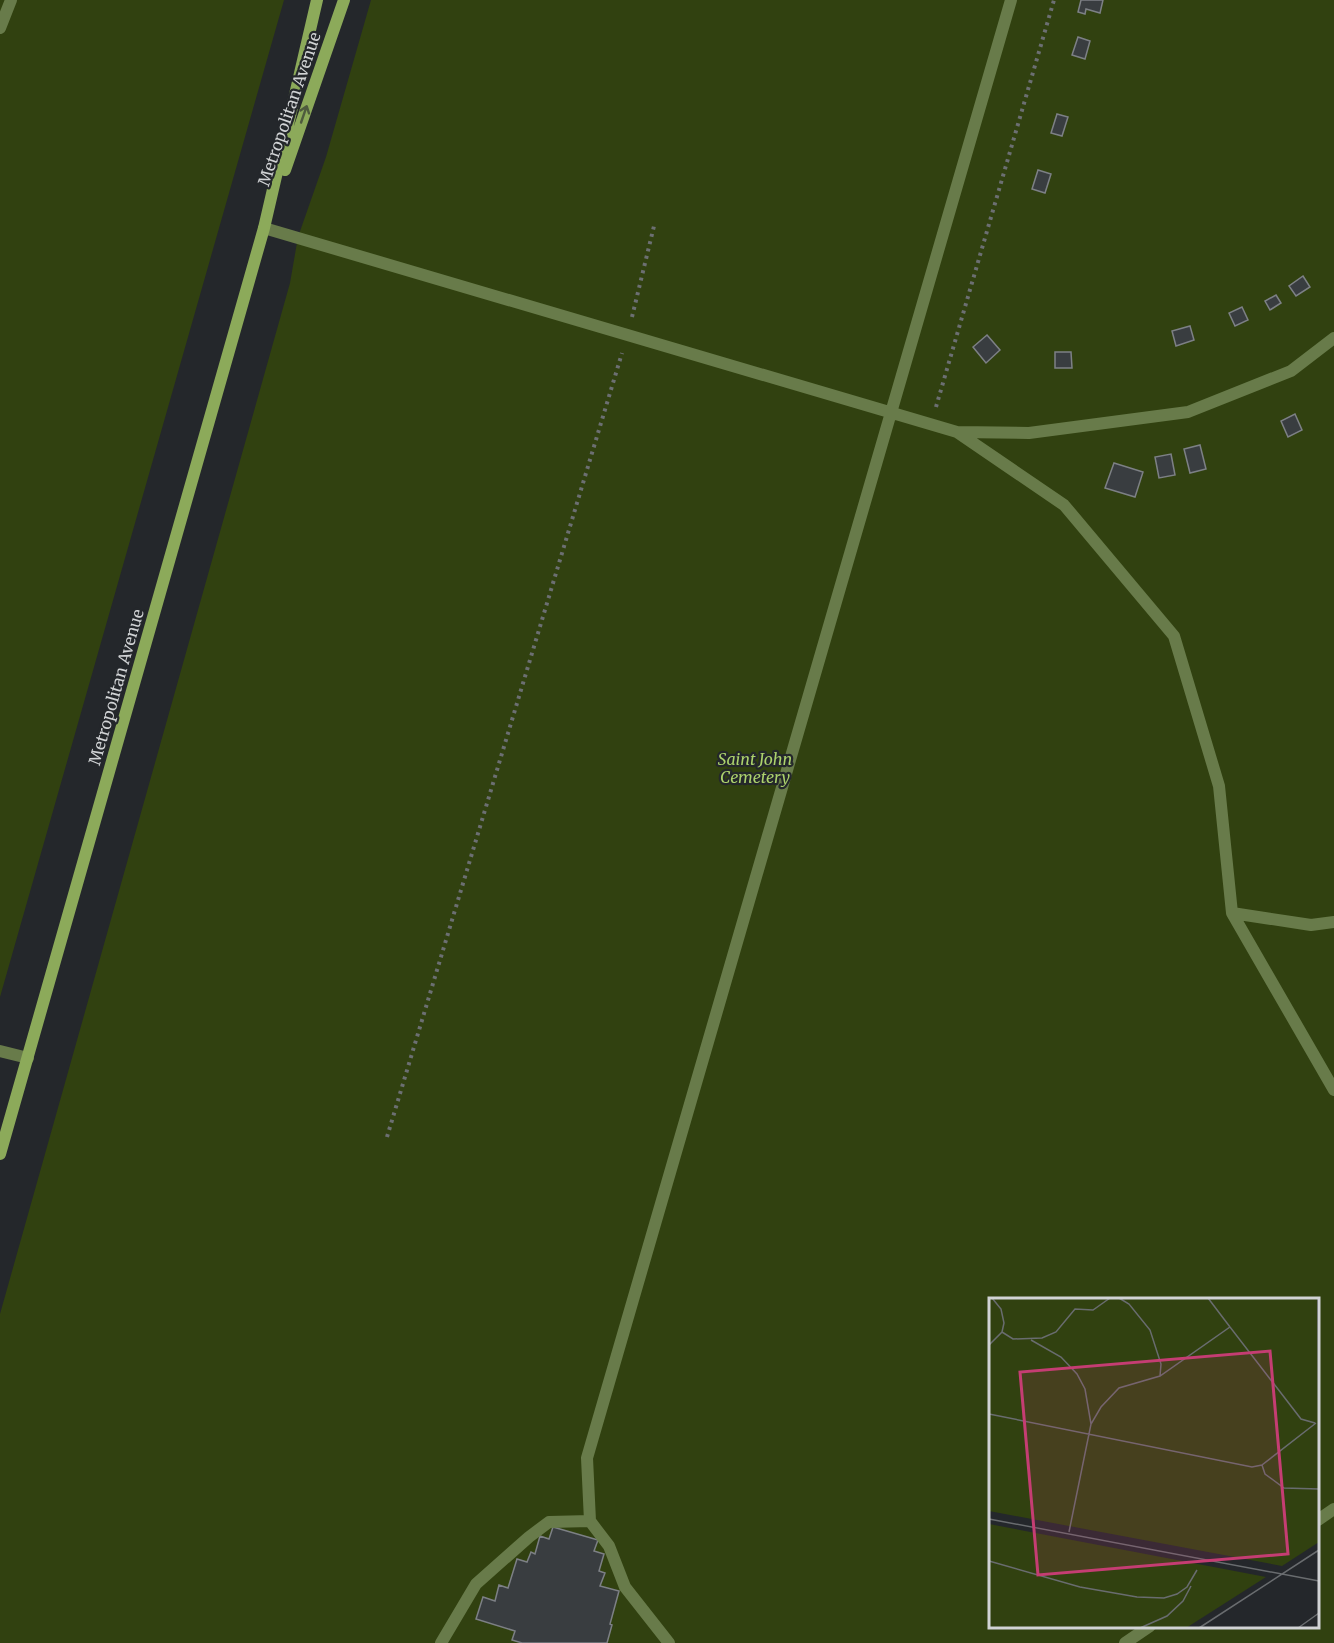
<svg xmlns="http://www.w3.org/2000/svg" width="1334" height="1643" font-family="Merriweather,serif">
<rect width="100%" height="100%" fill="#24272b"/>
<path fill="#314110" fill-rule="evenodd" d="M0,0H284L0,997Z
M371,0H1334V1643H0V1314L290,283L298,237L326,157ZM990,1300H1318V1626H990Z"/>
<path fill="#393d40" stroke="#7d8085" stroke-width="1.5" d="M1081,0H1103L1100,13L1086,9L1085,14L1078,12Z
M1078,37L1090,41L1085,59L1072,55Z
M1057,114L1068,117L1062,136L1051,133Z
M1038,170L1051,174L1045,193L1032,189Z
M1303,276L1310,287L1296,296L1289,286Z
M1276,295L1281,303L1270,310L1265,301Z
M1242,307L1248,320L1235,326L1229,313Z
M1190,326L1194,340L1176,346L1172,331Z
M987,335L1000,350L986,363L973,347Z
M1055,352H1071L1072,368H1055Z
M1295,414L1302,430L1288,437L1281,421Z
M1200,445L1206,469L1190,473L1184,449Z
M1171,454L1175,475L1159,478L1155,457Z
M1114,463L1143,472L1135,497L1105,488Z
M553,1527L598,1540L594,1551L604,1554L599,1571L605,1573L600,1586L619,1591L610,1624L612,1625L607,1643H522L512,1640L515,1631L476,1619L483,1597L495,1601L499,1585L508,1588L517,1559L527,1562L531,1552L535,1554L540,1536L549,1539Z"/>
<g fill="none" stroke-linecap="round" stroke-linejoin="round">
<path stroke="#6c6f72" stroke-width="4" stroke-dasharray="3 4.5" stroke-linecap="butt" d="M632,317L654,226
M936,407L1054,0
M387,1137L622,353"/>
<path stroke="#687b4a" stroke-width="12" d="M0,28L11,0
M264,228L957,432L1064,505L1174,636L1219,786L1232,913L1334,1090
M957,432L1029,433L1188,412L1291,371L1334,338
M1232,913L1311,925L1334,922
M0,1051L28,1058
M1318,1520L1334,1509
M590,1521L587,1458L1011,0
M441,1643L476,1584L529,1537L549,1522L590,1521L609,1546L625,1587L669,1643
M1125,1643L1150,1626"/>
<path stroke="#8caa5a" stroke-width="12" d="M285,170L344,0
M0,1154L264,228L317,0"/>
</g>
<defs><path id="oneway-shaft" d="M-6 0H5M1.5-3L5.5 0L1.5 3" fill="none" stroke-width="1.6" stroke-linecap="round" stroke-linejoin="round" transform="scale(1.5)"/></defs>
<use stroke="#4e5b3e" href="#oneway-shaft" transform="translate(304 114) rotate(-71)"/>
<g text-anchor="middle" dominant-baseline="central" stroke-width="4.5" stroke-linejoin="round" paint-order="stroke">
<g font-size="16" fill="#d1d3d5" stroke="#24272b">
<text transform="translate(289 109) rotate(-71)">Metropolitan Avenue</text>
<text transform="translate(116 687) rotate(-74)">Metropolitan Avenue</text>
</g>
<g font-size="16" font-style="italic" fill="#acd26c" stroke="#24272b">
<text x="755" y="759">Saint John<tspan x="755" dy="18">Cemetery</tspan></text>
</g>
</g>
<g transform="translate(989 1298)">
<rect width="330" height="330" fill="#24272b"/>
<path d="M0,0H328L330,244L293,268L0,213ZM0,226L277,279L197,330H0Z" fill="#314110"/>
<path fill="none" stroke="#696c6f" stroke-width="1.5" d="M130,0L140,6L161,32L172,66L171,78M219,0L241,29M13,34L24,41L53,40L67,34L86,11L104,12L121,0M42,42L72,59L88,76L96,91L102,126M0,47L13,34L15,25L12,11L3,0M0,116L263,169L273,167M327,125L273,167L276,176L295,190L330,191M0,221L330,283M80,234L102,126L112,109L130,90L171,78L241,29L312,121L326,125M0,263L91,289L148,299L175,300L188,296L198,289L208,272M151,330L178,318L194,303L202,288M210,330L330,252M309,330L330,315"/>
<path fill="#c53d73" fill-opacity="0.15" stroke="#c53d73" stroke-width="3" d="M281,53L299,256L49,277L31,74Z"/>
<rect width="330" height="330" fill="none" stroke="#d1d3d5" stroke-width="3"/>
</g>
</svg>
